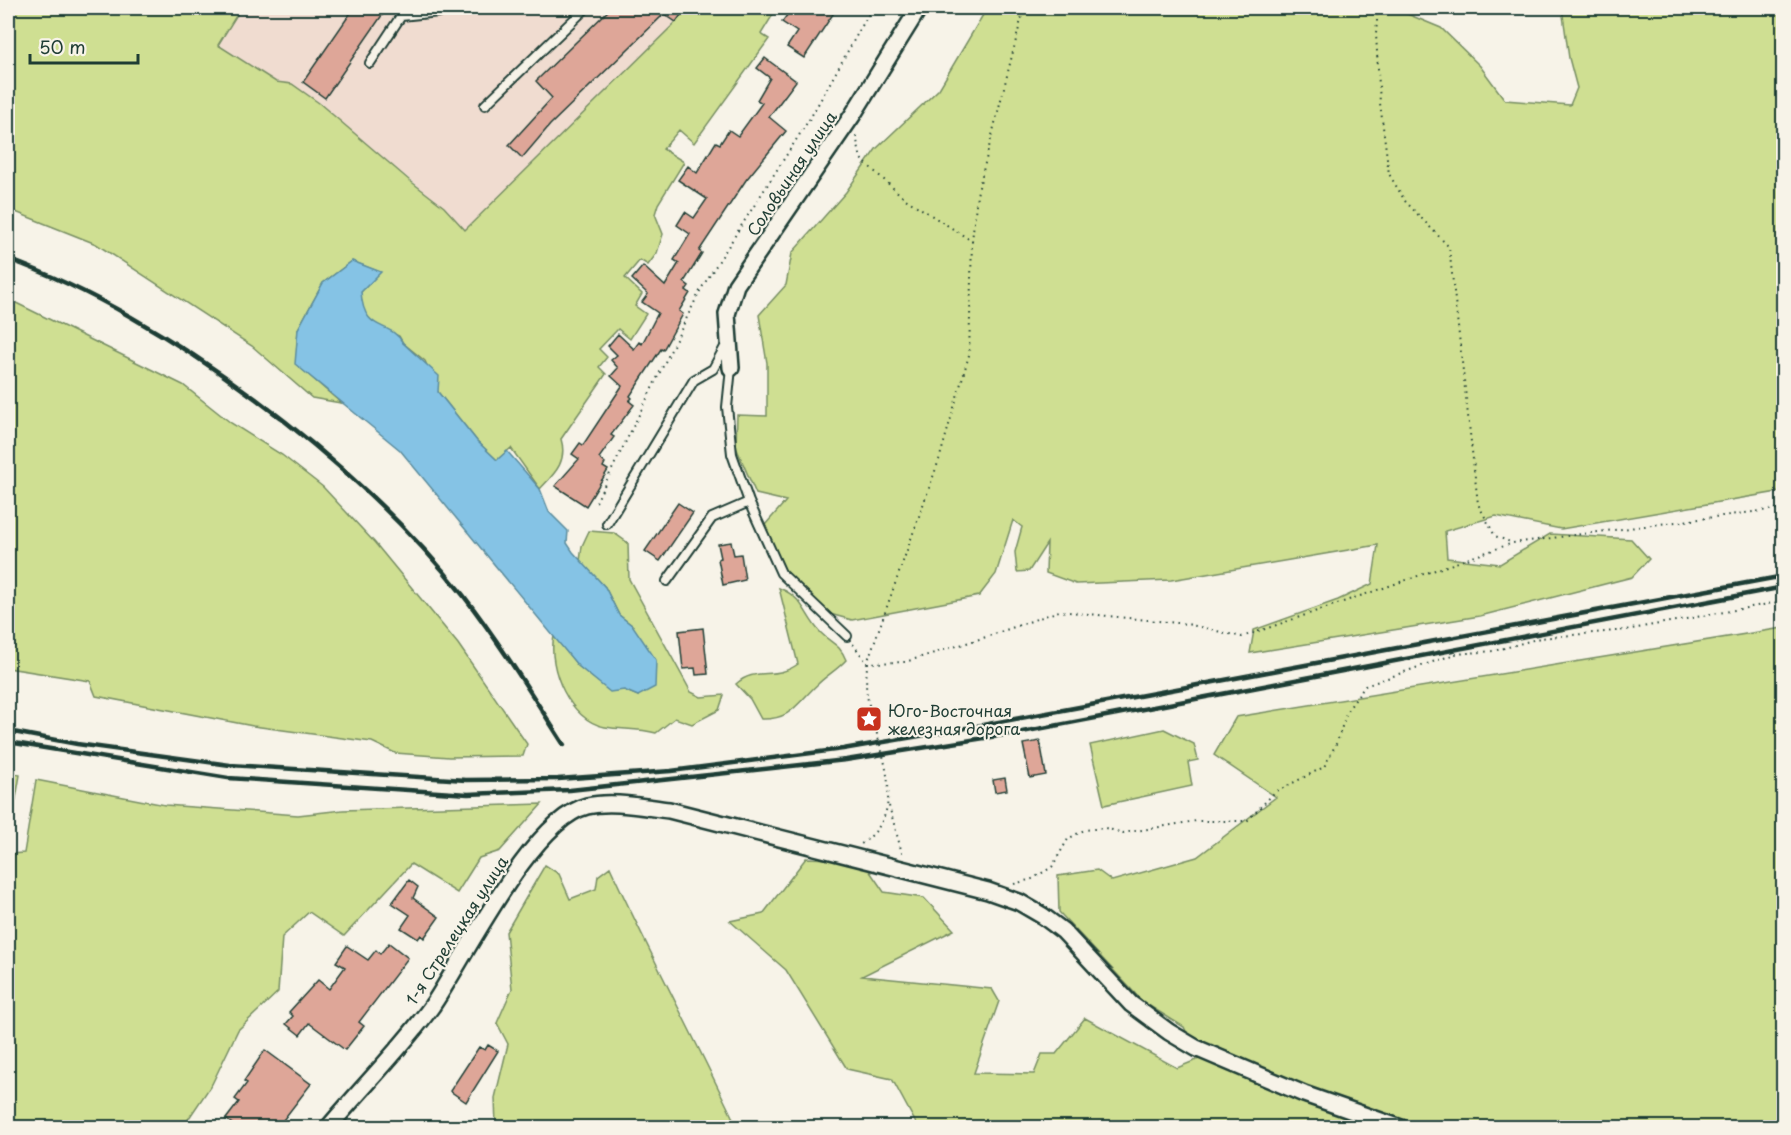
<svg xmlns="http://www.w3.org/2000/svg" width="1791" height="1135" font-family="'Playpen Sans',sans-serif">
<rect width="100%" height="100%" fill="#f7f3e8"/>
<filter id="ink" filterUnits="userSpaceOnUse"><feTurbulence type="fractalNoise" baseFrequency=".0167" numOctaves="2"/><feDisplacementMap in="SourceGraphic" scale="12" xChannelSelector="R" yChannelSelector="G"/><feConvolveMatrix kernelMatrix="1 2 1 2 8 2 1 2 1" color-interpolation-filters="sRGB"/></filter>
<g filter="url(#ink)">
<path fill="#f0dcd0" d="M241,8H686L676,22L465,231L444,207L292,84L276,82L217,45Z"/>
<path fill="#cfdf92" stroke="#778e63" stroke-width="1.5" d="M8,8H241L218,45L276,82L292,84L319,103L409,180L444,207L465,230L676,22L686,8H777L761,34L769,39L694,143L679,130L663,149L684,162L658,204L655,214L663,234L657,253L648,265L640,260L625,278L642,294L635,306L646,314L630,339L618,329L599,349L607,357L599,367L606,374L561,439C568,462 554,474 540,489L511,448L497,460L477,441L438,392L425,361L403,343L399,336L377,327L362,311L361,292L380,272L352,261L323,283L298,329L296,364L341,403L312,398L252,346L96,244L8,209Z
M987,8H1393L1441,28L1480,66L1505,100L1570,105L1577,88L1569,58L1562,8H1783V491L1561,529L1496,516L1445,531L1447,558L1500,564L1550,534L1631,539L1649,559L1632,577L1480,616L1250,653L1254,630L1338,600L1372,584L1378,545L1171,580L1076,584L1046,573L1047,543L1029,571L1017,572L1015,552L1022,527L1013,520L996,574L979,596L852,620L830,614L786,574L775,554L765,525L786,501L756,494L736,447L737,415L767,416V363L759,315L786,285L792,253L846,192L876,149L939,89Z
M8,299L183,385L231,423L282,455L323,487L375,543L458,644L527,744L523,756L449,757L395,753L372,742L253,726L96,696L90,681L8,668Z
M589,531L614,533L628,543L629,579L691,692L701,697L724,695L719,710L692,724L675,718L656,733C638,728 622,730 605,727C570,721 547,668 554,636L578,666L610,691L624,690L638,696L633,626L619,615L605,587L580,561L582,546Z
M779,588C805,598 804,616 821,633C833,645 839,643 846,660C837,670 827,675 818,684C797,703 792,720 761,719L750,699L736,684C756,666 775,681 798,664Z
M1783,628V1127H918L892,1079L847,1069L786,970L730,921L763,914L806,858L862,860L884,892L924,898L954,930L862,976L992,989L999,1001L974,1073L1034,1074L1042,1054H1056L1085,1018L1177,1068L1199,1059L1184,1027L1143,1002L1059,912L1058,876L1097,870L1112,881L1197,857L1276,797L1214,755L1236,717Z
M1164,729L1194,744L1198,760L1188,762L1192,786L1104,805L1090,745Z
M8,772L20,775L8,845Z
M36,780L165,805L298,815L343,810L542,804L500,851L479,858L457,893L411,864L344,936L309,912L282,937L278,992L238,1030L212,1084L183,1127H8V854L24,853Z
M545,865L559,874L570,899L596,889L598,876L610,867C650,955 696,1040 737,1127H496L495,1098L508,1044L497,1023L512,989L506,932Z"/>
<path fill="#85c3e5" stroke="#5c8d9e" stroke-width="1.5" d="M352,261L381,272L361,292C364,335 389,319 403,343L439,376L438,392L477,441L497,460L507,451L540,489L549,512L568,531L567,543L573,552L605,587L619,615L633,626L656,660L655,687L638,696L624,690L610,692L578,666L400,450L295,364L298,329L323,283Z"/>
<path fill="#dea698" stroke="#1f3d34" stroke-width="1.5" d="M354,8H387L325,98L303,82Z
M611,8H686L676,22L664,14L550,125L522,158L509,145L552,98L536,81Z
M792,8H837L804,58L787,47L797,32L782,22Z
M765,58L796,81L769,117L786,131L746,180L699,251L702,253L684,282L689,286L686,290L690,293L679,311L683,314L663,350L661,349L630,396L632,398L629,401L634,405L611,435L614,437L599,458L605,463L603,467L608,470L586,506L555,486L579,459L572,454L580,443L583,445L622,386L611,376L618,368L611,360L617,355L608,346L618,334L634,349L639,342L642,344L658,313L642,302L648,294L632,279L643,266L665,286L679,263L674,260L690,234L677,225L685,212L694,218L707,199L678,180L688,166L697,173L716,142L720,144L729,130L738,136L762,103L757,100L770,78L757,68Z
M678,503L693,513L660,561L645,551Z
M731,542L734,555L741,554L745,580L723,585L718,559L721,558L718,544Z
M703,628L708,674L696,675L695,668L683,669L679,631Z
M1040,741L1046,775L1030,778L1023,744Z
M1005,778L1007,790L995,792L993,780Z
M409,880L418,887L413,898L439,917L424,938L421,935L418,939L401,928L410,915L392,903Z
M389,943L408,958L359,1022L364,1026L345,1050L309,1023L300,1035L286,1024L293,1016L289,1012L318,980L329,989L345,967L336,962L347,946L368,960L376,950L380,954Z
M488,1045L498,1051L466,1102L450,1091L479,1047L485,1050Z
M265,1050L311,1084L277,1128H237L226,1119L239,1102L235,1099L247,1083L244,1081Z"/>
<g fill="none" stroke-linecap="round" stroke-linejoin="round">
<defs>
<path id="service" d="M370,63L401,16L439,12L443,8
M485,105L586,8
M731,368L727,407L732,454L749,502L781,573L847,636
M607,524L694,380L713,369L726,345
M667,581L712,518L749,502"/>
<path id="minor" d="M731,368L727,314L736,285L852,116L919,8
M328,1128C362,1087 401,1049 432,1006C465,958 531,820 587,806C612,800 643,807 669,810L988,891L1019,902L1043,916L1063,931L1131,1004L1169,1032L1196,1048L1304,1094L1401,1128"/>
</defs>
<use href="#service" stroke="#1f3d34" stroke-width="12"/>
<use href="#minor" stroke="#1f3d34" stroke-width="20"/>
<path stroke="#1f3d34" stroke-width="2" stroke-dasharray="1.5 4.5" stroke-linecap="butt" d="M1378,8L1376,34L1380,103L1389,174L1405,201L1449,247L1478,504L1495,536L1513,543
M856,136L861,159L904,198L972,241L969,355L939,460L867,663C867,673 865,685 867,695C875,743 914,809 861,844
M972,241L977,195L1024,8
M596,502L701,289L812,115L872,8
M853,644L867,663L905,662L986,637L1059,611L1187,624L1242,637L1513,543L1784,508
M889,806L902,853
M1014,884L1032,879L1052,867L1068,839L1084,830L1105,828L1123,833L1196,821H1247L1275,792L1324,767L1337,742L1347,711L1365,686L1455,654L1494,651L1540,638L1626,630L1784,601"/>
<use href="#service" stroke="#f7f3e8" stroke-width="8"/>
<use href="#minor" stroke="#f7f3e8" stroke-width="15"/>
<path stroke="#1f3d34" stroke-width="4.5" d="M8,259C166,316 359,463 463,595C500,643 532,695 564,745
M8,731L77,744L230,765L466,780L558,779L671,771L843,749L972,727L1784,576
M8,742L228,778L468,794L570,790L846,760L1022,732L1784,587"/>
</g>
</g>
<defs>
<symbol id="sight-square" viewBox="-11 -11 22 22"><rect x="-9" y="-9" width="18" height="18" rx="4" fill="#c8321e" stroke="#f7f3e8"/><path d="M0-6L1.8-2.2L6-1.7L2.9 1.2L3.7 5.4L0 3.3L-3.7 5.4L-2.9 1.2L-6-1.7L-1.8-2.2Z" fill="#fff"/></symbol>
</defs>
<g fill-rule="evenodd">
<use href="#sight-square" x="854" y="704" width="30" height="30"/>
</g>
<g text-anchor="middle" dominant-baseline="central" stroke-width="4.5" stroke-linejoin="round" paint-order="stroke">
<g font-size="16" fill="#1f3d34" stroke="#f7f3e8">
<text transform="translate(791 173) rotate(-56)">Соловьиная улица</text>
<text transform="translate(456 930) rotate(-57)">1-я Стрелецкая улица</text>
</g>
<g font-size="16" fill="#1f3d34" stroke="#f7f3e8" text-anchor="start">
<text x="888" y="710">Юго-Восточная<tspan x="888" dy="18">железная дорога</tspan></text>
</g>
</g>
<rect width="1791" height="1135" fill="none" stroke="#f7f3e8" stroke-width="30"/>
<rect x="15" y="15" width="1761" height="1105" fill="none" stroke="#1f3d34" stroke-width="2" filter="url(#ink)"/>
<path d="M30 54v9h108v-9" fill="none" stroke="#1f3d34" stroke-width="3"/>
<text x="39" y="54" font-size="18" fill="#1f3d34" stroke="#f7f3e8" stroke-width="4.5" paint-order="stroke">50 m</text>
</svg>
